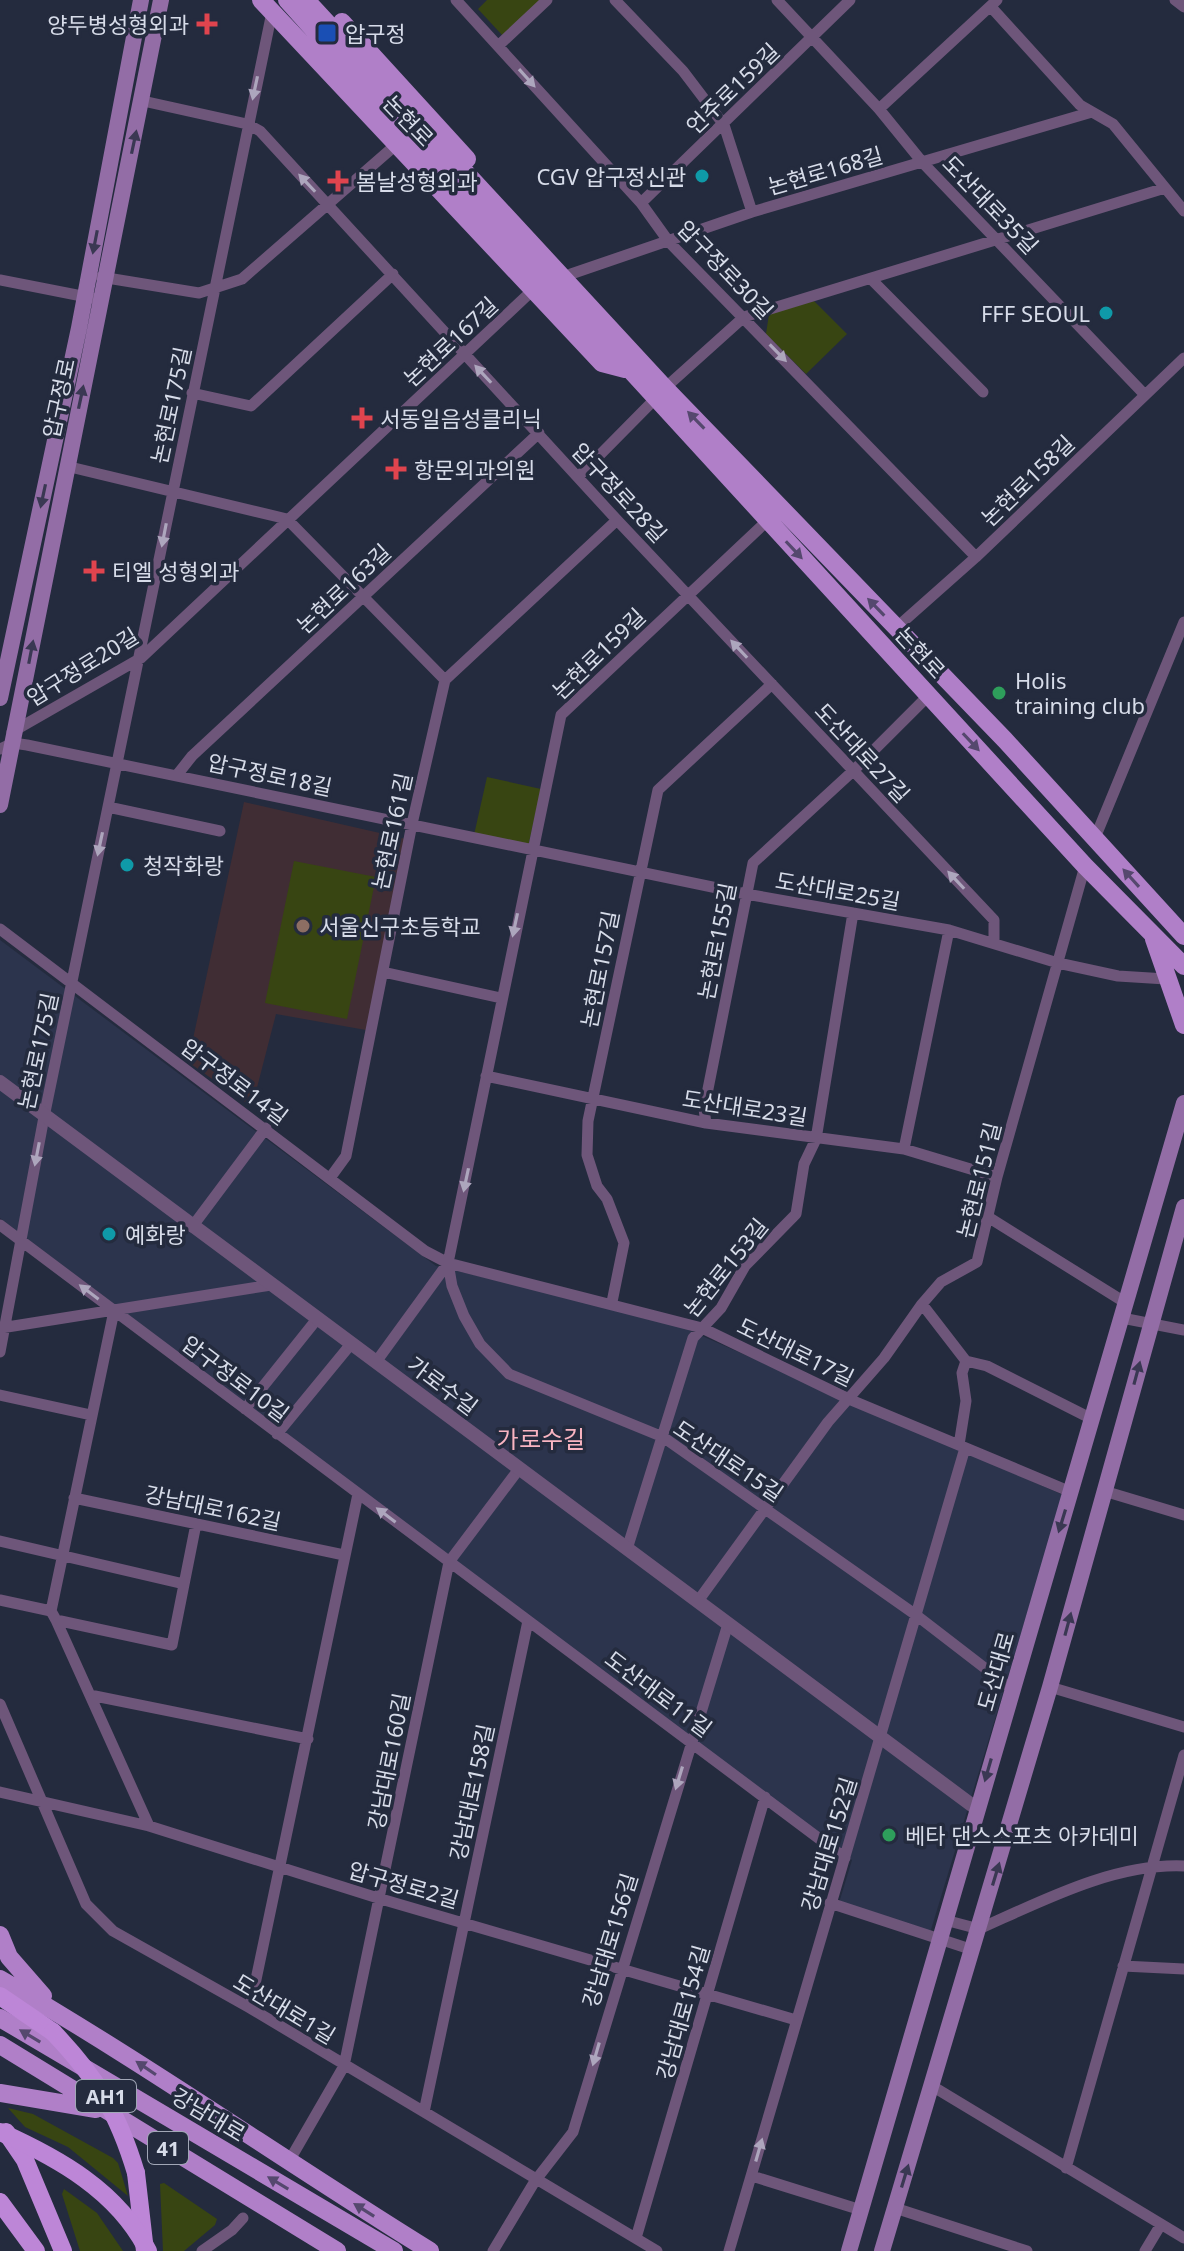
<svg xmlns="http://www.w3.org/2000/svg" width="1184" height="2251" font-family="'Noto Sans','Noto Sans KR',sans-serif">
<rect width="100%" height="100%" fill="#242b3e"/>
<path fill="#2c344d" d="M0,940L436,1266L668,1321L1063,1495L930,1933L839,1903L852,1860L0,1218Z"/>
<path fill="#402d34" d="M244,802L406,839L366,1030L276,1014L252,1107L188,1062Z"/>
<path fill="#384512" d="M487,0H542L503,36L478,9Z
M814,301L847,334L806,374L766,334L769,314Z
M487,777L541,789L528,847L474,835Z
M294,861L376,877L347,1019L265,1003Z
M8,2108L33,2114L113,2158L118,2163L128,2196L68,2147L25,2127Z
M164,2183L217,2219L215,2225L184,2251H163L160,2184Z
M64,2189L97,2213L123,2251H80L62,2194Z"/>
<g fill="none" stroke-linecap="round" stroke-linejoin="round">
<path stroke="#6e567a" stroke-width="11" d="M456,0L641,203L669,242L976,557
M615,0L683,71L724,125L752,212
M777,0L879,109L923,163L1145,395
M1175,0L1184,7
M991,7L1080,105L1113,124L1184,211
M498,46L547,0
M143,101L247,124L260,131L617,520L994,920V943
M879,109L997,0
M641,203L850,0
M571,274L752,212L1092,112
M101,277L199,293L242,279L398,143
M871,279L983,392
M0,280L92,298
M665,388L744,317L1165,188
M192,393L251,406L393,274
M66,466L287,519L445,680
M579,476L655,399
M896,628L976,557L1184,358
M12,732L141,658L535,288
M0,749L13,743L27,745L746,894L949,930L1058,963L1118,976L1166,979
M177,775L192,756L539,433
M108,807L220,831
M1095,838L1184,622
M0,929L425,1251L448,1263L702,1328L851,1400L1071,1492
M383,972L501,998
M486,1076L706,1123L904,1149L997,1177
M706,1123L704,1109L753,863L853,771L928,696
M904,1149L949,930
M330,1178L346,1156L412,824L445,680L617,520
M988,1217L1126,1303
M0,1225L845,1858
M192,1227L266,1128
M448,1263L452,1286L464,1316L480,1344L509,1374L663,1437L916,1615L1012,1689
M612,1302L624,1243L607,1199L597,1186L587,1155L588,1121L658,790L772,684
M922,1304L966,1361L987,1366L1092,1419
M1122,1318L1184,1330
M1,1328L271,1285
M0,1352L44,1117L272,12
M376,1362L448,1263L561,715L767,521
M0,1395L91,1415
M245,1409L317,1319
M277,1434L351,1344
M959,1445L966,1401L962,1373L966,1361
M1104,1491L1184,1515
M74,1498L344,1555
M0,1541L184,1584
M627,1549L693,1338L721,1308L745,1266L796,1214L804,1164L816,1139L853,913
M0,1600L51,1611L56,1620L172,1645L196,1524
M698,1601L828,1422L884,1358L922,1304L941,1282L977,1262L997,1177L1085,866
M51,1611L114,1311
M56,1620L149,1826
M1050,1687L1184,1727
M90,1695L308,1739
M0,1704L86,1904L113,1931L250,2008L657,2251
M0,1792L149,1826L381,1899L796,2020
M830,1903L973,1950
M945,1920L979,1929C1042,1901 1114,1863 1184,1866
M1123,1966L1184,1969
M250,2008L358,1494
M932,2086L1184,2238
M424,2112L528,1621
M288,2163L344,2066L449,1562L519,1469
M1066,2168L1184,1755
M752,2176L861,2210
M895,2208L1027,2251
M636,2238L765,1797
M202,2251L232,2230L243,2218
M493,2251L535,2181L573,2132L728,1624
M729,2251L965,1448
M1145,2251L1160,2226"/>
<path stroke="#6e567a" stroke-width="14" d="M0,1082L977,1809"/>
<path stroke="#936da6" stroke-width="16" d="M0,698L79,328L141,0
M0,805L161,0
M849,2251L1184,1103
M882,2251L1050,1687L1184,1207"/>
<path stroke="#b07fc8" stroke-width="18" d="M261,0L602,363L625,369
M287,0L433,163L545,277L1085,866L1184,966
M306,0L665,388L1005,740L1184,936
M342,22L467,159
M1154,939L1184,1025
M0,1935L9,1957L43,1996
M0,1979C147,2064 286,2162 430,2251
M0,2018L394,2251
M0,2045L337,2251
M0,2093L96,2109"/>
<path stroke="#bd86d7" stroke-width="18" d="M0,1996L53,2032
M6,2132L25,2160L63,2251
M136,2173L145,2251
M0,2202L36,2251"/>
<path stroke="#bd86d7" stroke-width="18" d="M53,2032C97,2078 118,2113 136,2173
M0,2132C58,2158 118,2191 148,2251"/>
</g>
<defs><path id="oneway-solid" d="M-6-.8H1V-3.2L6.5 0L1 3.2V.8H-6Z" transform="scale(2)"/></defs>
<g fill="#ada6bd">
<use href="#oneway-solid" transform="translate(527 78) rotate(48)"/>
<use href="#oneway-solid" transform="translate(255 88) rotate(102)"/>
<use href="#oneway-solid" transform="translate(307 183) rotate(-133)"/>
<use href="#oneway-solid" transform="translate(778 353) rotate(46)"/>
<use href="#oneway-solid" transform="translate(483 374) rotate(-133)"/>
<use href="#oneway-solid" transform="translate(164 535) rotate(101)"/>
<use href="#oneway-solid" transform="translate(739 649) rotate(-133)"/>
<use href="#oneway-solid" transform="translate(100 844) rotate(102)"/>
<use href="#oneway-solid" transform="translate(956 880) rotate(-133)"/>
<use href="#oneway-solid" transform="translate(515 925) rotate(102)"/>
<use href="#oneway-solid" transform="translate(37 1154) rotate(101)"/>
<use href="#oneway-solid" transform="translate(466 1180) rotate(102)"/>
<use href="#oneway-solid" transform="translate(89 1292) rotate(-143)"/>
<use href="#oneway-solid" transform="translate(386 1515) rotate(-143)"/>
<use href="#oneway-solid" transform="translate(679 1778) rotate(107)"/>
<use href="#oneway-solid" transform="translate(596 2054) rotate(106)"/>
<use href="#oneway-solid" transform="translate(759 2150) rotate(-74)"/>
</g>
<g fill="#3a3853">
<use href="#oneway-solid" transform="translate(134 142) rotate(-78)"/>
<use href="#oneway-solid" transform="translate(95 242) rotate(101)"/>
<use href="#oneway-solid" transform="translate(81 397) rotate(-78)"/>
<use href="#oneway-solid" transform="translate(43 496) rotate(102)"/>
<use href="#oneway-solid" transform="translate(31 652) rotate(-79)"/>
<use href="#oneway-solid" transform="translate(1137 1373) rotate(-75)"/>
<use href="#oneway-solid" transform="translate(1062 1521) rotate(107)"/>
<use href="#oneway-solid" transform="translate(1068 1624) rotate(-75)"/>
<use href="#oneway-solid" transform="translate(988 1770) rotate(106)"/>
<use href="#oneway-solid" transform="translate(996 1874) rotate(-73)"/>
<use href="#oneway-solid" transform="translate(905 2176) rotate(-73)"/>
</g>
<g fill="#55486e">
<use href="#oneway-solid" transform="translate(696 420) rotate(-134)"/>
<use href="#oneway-solid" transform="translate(794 550) rotate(47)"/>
<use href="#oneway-solid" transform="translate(876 607) rotate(-134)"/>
<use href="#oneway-solid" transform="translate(971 742) rotate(47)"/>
<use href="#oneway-solid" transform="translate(1131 878) rotate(-132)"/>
<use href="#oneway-solid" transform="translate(30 2036) rotate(-149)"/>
<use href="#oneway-solid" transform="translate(146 2068) rotate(-146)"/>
<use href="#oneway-solid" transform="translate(278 2183) rotate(-149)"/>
<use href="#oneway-solid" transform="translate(364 2210) rotate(-148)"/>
</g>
<g fill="#e0444e" stroke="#242b3e" stroke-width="3">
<path d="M203 12h8v8h8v8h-8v8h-8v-8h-8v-8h8z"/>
<path d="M334 169h8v8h8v8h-8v8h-8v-8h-8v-8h8z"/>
<path d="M358 406h8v8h8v8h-8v8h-8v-8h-8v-8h8z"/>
<path d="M392 457h8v8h8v8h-8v8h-8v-8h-8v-8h8z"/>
<path d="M90 559h8v8h8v8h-8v8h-8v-8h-8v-8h8z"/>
</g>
<rect fill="#1a4fb4" stroke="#242b3e" stroke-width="3" x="317" y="23" width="20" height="20" rx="4"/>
<g fill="#0f9aa8" stroke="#242b3e" stroke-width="3">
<circle cx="702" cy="176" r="8"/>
<circle cx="1106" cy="313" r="8"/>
<circle cx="127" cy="865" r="8"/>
<circle cx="109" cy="1234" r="8"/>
</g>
<g fill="#2e9e5b" stroke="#242b3e" stroke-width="3">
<circle cx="999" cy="693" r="8"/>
<circle cx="889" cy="1835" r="8"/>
</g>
<circle fill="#8d6e63" stroke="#242b3e" stroke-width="3" cx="303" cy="926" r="8"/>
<g text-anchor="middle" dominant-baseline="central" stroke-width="7" stroke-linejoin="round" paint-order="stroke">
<g fill="#242b3e" stroke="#a1a7b6" stroke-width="2">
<rect x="76" y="2080" width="60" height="32" rx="6"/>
<rect x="148" y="2132" width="40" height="32" rx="6"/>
</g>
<g font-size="20" font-weight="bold" fill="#d7dce9">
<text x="106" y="2096">AH1</text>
<text x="168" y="2148">41</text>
</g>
<g font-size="22" fill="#d7dce9" stroke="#242b3e" text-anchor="start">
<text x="189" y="24" text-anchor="end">양두병성형외과</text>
<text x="345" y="33">압구정</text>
<text x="686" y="176" text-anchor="end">CGV 압구정신관</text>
<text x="356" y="181">봄날성형외과</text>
<text x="1090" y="313" text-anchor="end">FFF SEOUL</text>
<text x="380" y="418">서동일음성클리닉</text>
<text x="414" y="469">항문외과의원</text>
<text x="112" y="571">티엘 성형외과</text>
<text x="1015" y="680">Holis<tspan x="1015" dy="25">training club</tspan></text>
<text x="143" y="865">청작화랑</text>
<text x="319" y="926">서울신구초등학교</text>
<text x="125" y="1234">예화랑</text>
<text x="905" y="1835">베타 댄스스포츠 아카데미</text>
</g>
<g font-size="22" fill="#d7dce9" stroke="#242b3e">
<text transform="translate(732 88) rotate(-44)">언주로159길</text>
<text transform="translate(409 120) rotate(46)">논현로</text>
<text transform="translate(825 170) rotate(-16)">논현로168길</text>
<text transform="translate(991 204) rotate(46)">도산대로35길</text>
<text transform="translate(726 269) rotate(46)">압구정로30길</text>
<text transform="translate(450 341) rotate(-43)">논현로167길</text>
<text transform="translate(58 398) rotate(-78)">압구정로</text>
<text transform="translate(170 405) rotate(-78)">논현로175길</text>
<text transform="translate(1027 480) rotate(-44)">논현로158길</text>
<text transform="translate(620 492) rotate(47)">압구정로28길</text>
<text transform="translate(343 588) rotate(-43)">논현로163길</text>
<text transform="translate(921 652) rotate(47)">논현로</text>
<text transform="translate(598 653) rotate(-44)">논현로159길</text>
<text transform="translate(82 666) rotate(-32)">압구정로20길</text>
<text transform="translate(863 752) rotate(47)">도산대로27길</text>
<text transform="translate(270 774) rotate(12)">압구정로18길</text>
<text transform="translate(391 831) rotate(-78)">논현로161길</text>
<text transform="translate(838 890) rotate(10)">도산대로25길</text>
<text transform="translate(716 941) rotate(-79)">논현로155길</text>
<text transform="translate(599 969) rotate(-79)">논현로157길</text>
<text transform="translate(37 1051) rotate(-78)">논현로175길</text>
<text transform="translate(235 1081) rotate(37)">압구정로14길</text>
<text transform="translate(745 1107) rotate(9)">도산대로23길</text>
<text transform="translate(978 1180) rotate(-76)">논현로151길</text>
<text transform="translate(725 1267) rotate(-51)">논현로153길</text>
<text transform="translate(796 1351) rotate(26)">도산대로17길</text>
<text transform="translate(236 1378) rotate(37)">압구정로10길</text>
<text transform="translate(443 1385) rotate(37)">가로수길</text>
<text transform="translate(729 1460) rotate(34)">도산대로15길</text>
<text transform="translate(213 1507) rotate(12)">강남대로162길</text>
<text transform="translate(995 1671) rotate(-74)">도산대로</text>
<text transform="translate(659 1693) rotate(37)">도산대로11길</text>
<text transform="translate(388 1761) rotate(-79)">강남대로160길</text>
<text transform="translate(471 1792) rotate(-78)">강남대로158길</text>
<text transform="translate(828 1844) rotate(-73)">강남대로152길</text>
<text transform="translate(404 1884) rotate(16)">압구정로2길</text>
<text transform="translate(609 1940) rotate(-73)">강남대로156길</text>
<text transform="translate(285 2008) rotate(31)">도산대로1길</text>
<text transform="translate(682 2012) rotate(-74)">강남대로154길</text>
<text transform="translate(209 2114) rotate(31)">강남대로</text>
</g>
<g font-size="24" fill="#f8b4c1" stroke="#242b3e">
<text x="541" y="1438">가로수길</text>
</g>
</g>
</svg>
